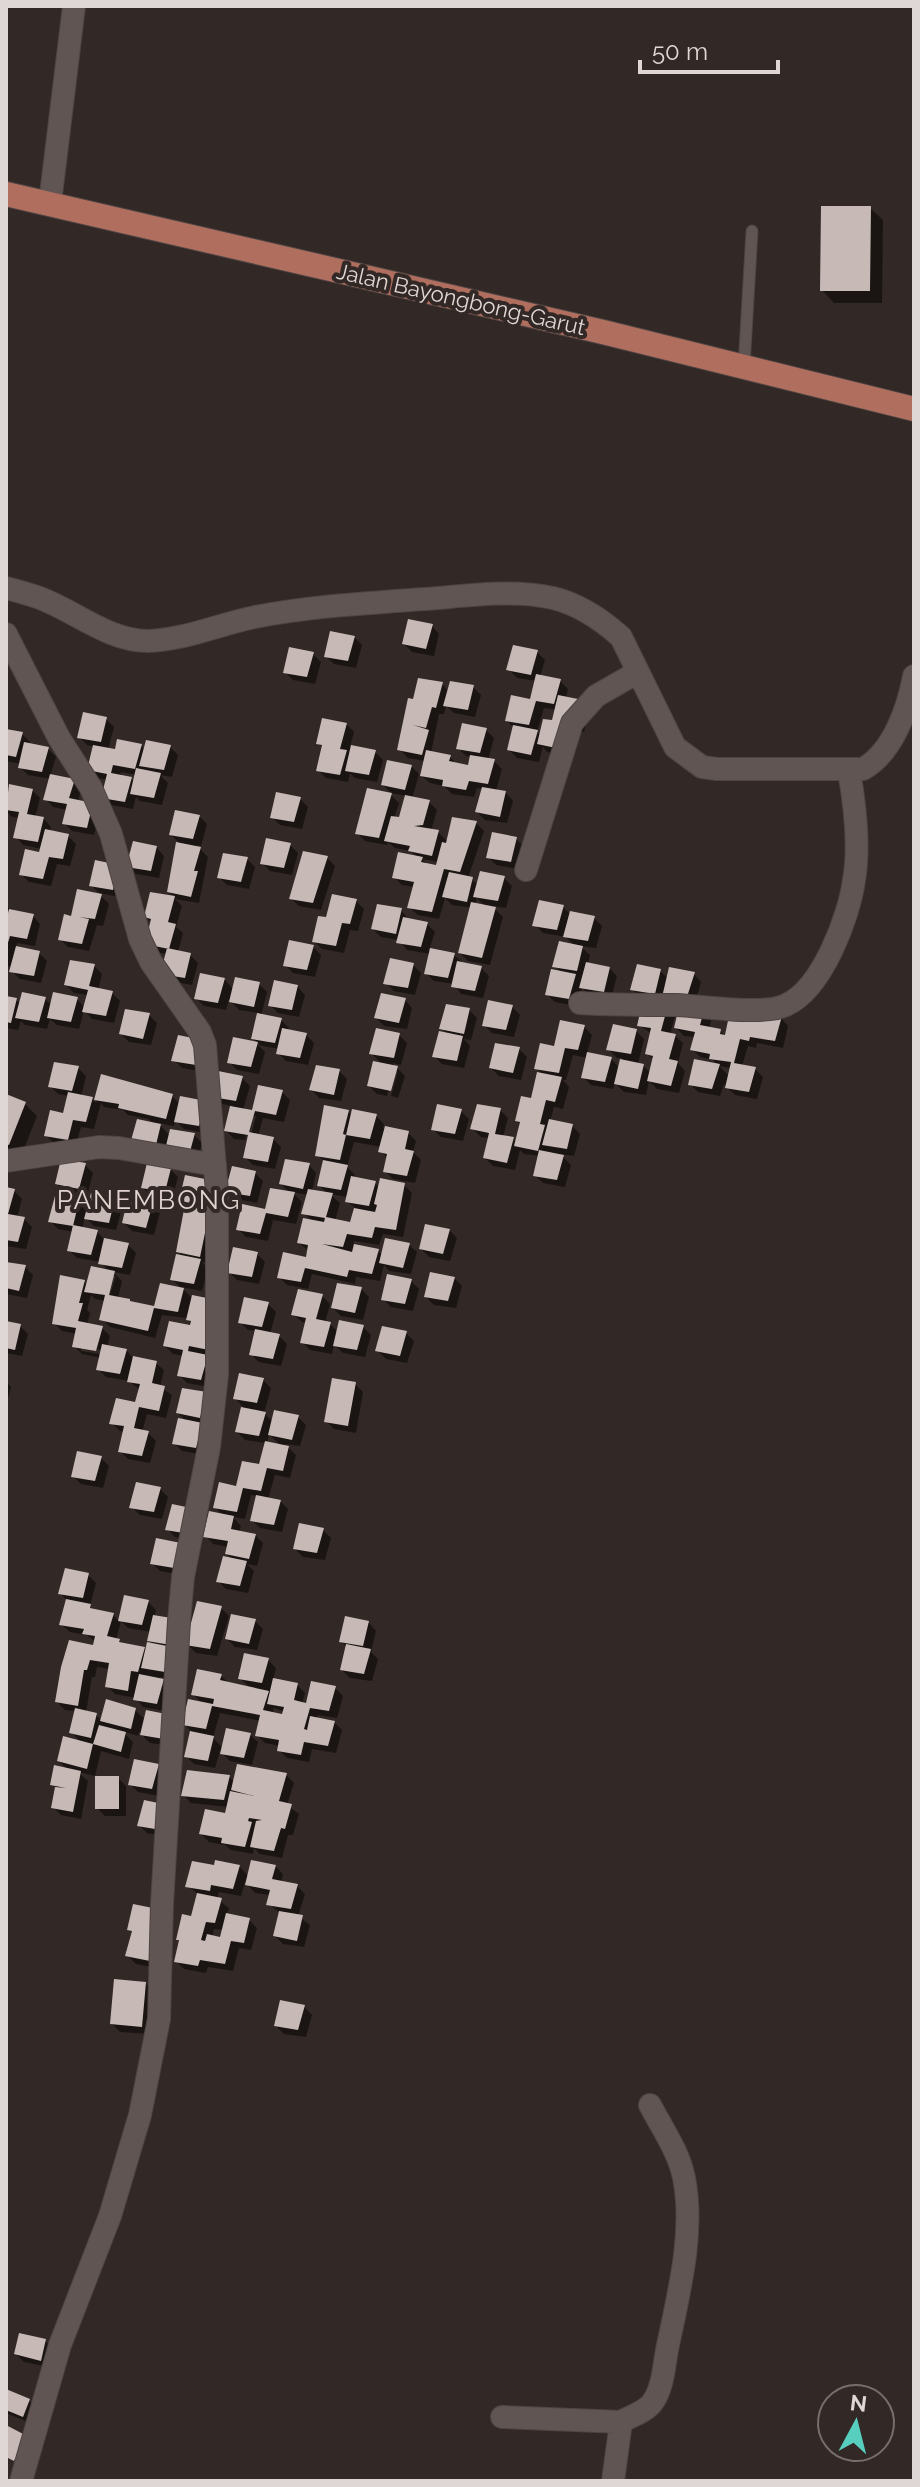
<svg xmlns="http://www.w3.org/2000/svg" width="920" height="2487" font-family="Raleway,sans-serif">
<rect width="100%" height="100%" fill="#322825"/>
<path fill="#0007" fill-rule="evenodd" d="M870,208L883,220L882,303H834L822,290Z
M432,626L439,634L434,656L412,652L404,644Z
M354,637L362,645L356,668L334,664L326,656Z
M537,652L545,660L540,677L560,681L568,689L566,698L590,709L584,732L576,730L569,756L547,752L543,747L539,762L517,758L509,750L514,728L507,721L532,701L537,681L517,678L509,670ZM544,708L557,710L554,723L541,736L537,732Z
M313,654L321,662L315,684L293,680L285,672Z
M442,684L449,692L473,687L481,695L475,717L454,713L446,706L444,714H439L431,753L450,757L457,765L469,767L472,757L466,756L458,748L486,730L494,738L488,760L494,761L502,769L496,791L506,793L513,801L507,823L485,820L477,812L483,789L477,788L474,797L452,794L444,786L430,783L422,776L425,761L408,758L400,750L414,701Z
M106,719L114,727L108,750L116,752L141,746L145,750L170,747L178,755L172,777L160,775L168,783L162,805L140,801L136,797L133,809L111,805L103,797L107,780L97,778L89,770L94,747L87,745L79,737ZM121,772L137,775L135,783L131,779L120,777Z
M346,724L354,732L350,747L375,752L383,760L377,782L355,778L350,773L348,782L326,778L318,770L323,748L318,743Z
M6,731L22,734L30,742L29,745L48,749L56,757L50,777L74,781L81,789L78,802L100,813L94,835L72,831L64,823L68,810L53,807L46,799L51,779L28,775L20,767L21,764L6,761Z
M411,766L419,774L412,799L429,802L437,810L431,831L438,832L448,842L454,819L476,823L484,831L468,878L478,884L504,878L512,886L506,908L492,906L503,917L490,965L468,961L460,953L472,908L452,905L445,898L439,919L418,915L410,908L414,887L402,885L394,877L418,858L411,851L395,848L388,842L387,845L365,841L357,833L391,795L399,803L394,818L401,820L407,796L391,793L383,785ZM422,859L439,862L438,868L429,866ZM477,898L486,907L475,905Z
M10,786L32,790L40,798L35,818L44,819L51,827L50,832L68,836L76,844L70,866L57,864L51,886L29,882L21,874L41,854L42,849L23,845L16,837L20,818L12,817L6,811Z
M300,799L308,807L302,829L280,825L272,817Z
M199,816L207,824L201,846L196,845L208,857L199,903L175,899L182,906L176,927L183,933L178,952L190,955L198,963L192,985L171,981L167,954L155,952L152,923L146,917L152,894L176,899L169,892L183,846L171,835Z
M516,839L524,847L518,869L496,865L488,857Z
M134,844L157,848L164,856L159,878L136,874L128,866Z
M290,845L298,853L292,875L270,871L262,863Z
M327,858L335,866L321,910L299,906L291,898Z
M247,859L255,867L249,889L227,885L219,877Z
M118,867L120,897L99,893L91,885Z
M101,896L109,904L103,926L97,925L89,951L68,947L60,939L72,918Z
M356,901L364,909L358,931L350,930L344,953L322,949L314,941L328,920Z
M6,906L10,909L33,916L40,924L35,946L17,943L16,948L39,953L47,961L41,983L20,979L12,971L13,967L6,966Z
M563,907L569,913L594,918L602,926L596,948L580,946L590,955L588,964L609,968L617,976L611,999L590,995L582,988L577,1006L555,1002L547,994L562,973L555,966L575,946L566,937L543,933L535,925Z
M401,910L409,920L427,924L435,932L429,950L454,955L462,962L481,968L489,976L483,998L461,994L454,984L434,981L426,973L430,954L407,950L399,940L381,937L373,929Z
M313,947L321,955L315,977L293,973L285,965Z
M413,965L421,973L415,995L394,991L386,983Z
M94,966L102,974L98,990L112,993L120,1001L114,1023L92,1019L84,1010L79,1029L57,1025L50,1019L47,1029L25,1025L21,1021L18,1030L6,1028V998L16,1000L21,1004L45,999L52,1005L77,999L85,1008L88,995L74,993L66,985Z
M638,967L660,971L669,979L671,969L694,974L701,982L694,1007L704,1009L712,1017L709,1029L720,1031L726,1037L732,1013L757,1018L758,1013L781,1018L788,1026L783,1048L757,1043L756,1048L748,1046L742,1066L755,1069L763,1077L757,1099L735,1095L724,1084L720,1096L698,1092L690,1084L696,1061L719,1066L713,1060L700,1057L692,1049L695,1037L684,1036L676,1028L682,1002L673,1000L665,991L662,1001L640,998L633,990ZM719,1066L731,1068L729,1076Z
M224,979L234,990L259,984L267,992L261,1016L281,1020L289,1028L288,1031L306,1035L314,1043L308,1065L286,1061L278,1053L279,1049L258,1045L265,1052L259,1074L237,1070L229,1062L234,1040L260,1045L253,1038L260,1013L239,1010L229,999L226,1010L204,1006L196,998Z
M298,987L305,995L299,1017L278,1013L270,1005Z
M405,1000L412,1008L407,1029L384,1026L376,1018Z
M645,1003L675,1015L670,1035L675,1036L683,1043L678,1063L685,1071L679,1093L657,1089L649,1081L646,1095L624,1092L615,1083L613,1089L591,1085L583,1077L588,1058L573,1055L566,1080H563L569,1087L563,1109L554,1107L550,1122L572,1126L580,1134L574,1156L560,1154L571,1165L565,1187L543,1183L535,1175L540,1156L524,1154L520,1150L515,1170L493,1166L485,1158L490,1138L481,1137L473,1129L500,1110L508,1118L503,1137L513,1139L517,1143L521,1125L517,1121L533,1100L540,1071L536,1068L556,1048L584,1027L592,1035L587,1054L611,1059L620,1068L622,1058H617L609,1050L636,1031L644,1039L638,1064L643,1066L651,1073L654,1060L647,1054L652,1034L639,1025Z
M512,1007L520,1015L514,1037L492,1033L484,1025Z
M469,1010L477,1018L471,1040L464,1039L470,1046L464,1068L442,1064L434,1056L448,1035L442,1028Z
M127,1011L149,1015L157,1023L151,1045L129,1042L121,1034Z
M399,1035L407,1043L401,1065L392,1063L405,1076L398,1098L391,1096L398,1071H394L387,1096L377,1094L369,1086L383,1065L371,1053Z
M179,1037L204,1072L182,1068L174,1060Z
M519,1049L527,1057L521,1080L499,1076L491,1068Z
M78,1068L86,1076L81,1097L92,1099L96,1103L102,1076L172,1096L181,1105L205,1103L206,1133L184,1129L175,1120L174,1126L158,1123L170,1136L194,1135L202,1143L196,1166L140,1152L154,1124L148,1119L128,1115L123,1110L104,1107L101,1103L94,1129L81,1127L75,1147L54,1143L46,1135L65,1115L69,1096L58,1094L50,1086Z
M339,1071L347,1079L341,1101L319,1098L312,1090Z
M242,1078L250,1086L243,1110L254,1112L260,1088L282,1092L290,1100L284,1122L263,1118L258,1136L273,1139L281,1147L275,1169L253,1165L245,1157L256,1116H252L245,1140L234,1139L226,1131L232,1106L222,1104L214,1096Z
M6,1096L25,1104L37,1116L21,1156L6,1149Z
M461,1111L469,1119L463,1141L441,1137L433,1129Z
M348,1112L353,1116H376L384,1124L383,1128L408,1133L416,1141L413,1152L421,1160L415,1183L393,1179L385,1171L388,1159L381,1151L382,1147L354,1142L347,1167L355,1175L354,1179L375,1183L380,1188L404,1185L412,1193L403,1237L383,1234L379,1245L354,1241L353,1246L378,1251L383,1256L409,1245L417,1252L411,1274L389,1271L384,1265L380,1281L356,1277L355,1284L312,1274L308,1289L287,1285L279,1277L307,1259L309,1251L299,1243L312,1221L304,1213L308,1195L292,1192L302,1202L296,1224L273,1220L268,1241L246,1237L238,1229L291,1194L281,1184L309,1165L316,1173L312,1191L329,1195L319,1185L325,1162L318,1155ZM330,1194L348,1197L347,1201L356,1209L352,1224L335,1221L340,1203Z
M85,1165L93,1173L87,1196L65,1192L57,1184Z
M170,1169L178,1177L172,1199L151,1196L143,1188Z
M255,1173L263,1181L257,1203L236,1199L228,1191Z
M209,1182L208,1264L202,1262L208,1269L202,1291L181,1287L193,1299L215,1365L209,1387L187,1383L179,1375L184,1356L173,1354L165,1346L191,1327L192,1324L186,1318L162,1315L155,1338L110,1327L102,1319L116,1276H112L105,1301L95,1299L91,1295L87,1310L90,1313L87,1325L102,1328L110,1336L107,1347L126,1350L133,1358L156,1363L164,1370L160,1387L172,1395L166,1418L147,1414L142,1432L148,1433L156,1441L150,1463L128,1459L120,1451L125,1432L120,1431L112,1423L137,1404L140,1390L129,1381L106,1377L98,1369L101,1358L82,1354L74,1346L77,1334L62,1331L54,1323L84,1282L88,1285L109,1272L101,1262L77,1258L69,1250L74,1232L58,1229L50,1221L78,1203L88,1212L114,1200L122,1208L116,1230L94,1226L85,1217L82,1229L97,1232L105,1240L128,1245L136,1253L130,1275L113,1272L122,1281L118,1298L155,1308L161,1285L182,1289L172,1279L184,1258L178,1252L186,1205L181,1200ZM81,1346L107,1351L106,1355L81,1351Z
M6,1189L14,1191L22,1199L17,1218L24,1219L32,1227L26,1249L6,1246Z
M152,1204L160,1212L154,1235L132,1231L124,1223Z
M449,1230L457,1238L450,1261L429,1257L421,1249Z
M257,1254L265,1262L259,1284L237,1280L229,1272Z
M6,1264L25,1267L33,1275L27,1298L6,1294Z
M454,1278L462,1286L456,1308L434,1305L426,1297Z
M411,1281L419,1289L413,1311L391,1307L383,1299Z
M361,1289L369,1297L363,1320L341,1316L333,1308Z
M322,1296L330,1304L325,1323L330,1324L338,1332L363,1327L371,1335L365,1357L343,1353L334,1345L332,1354L310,1350L302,1342L307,1323L302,1322L294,1315Z
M268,1304L276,1312L270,1334L279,1336L287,1344L281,1366L259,1362L251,1354L257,1331L248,1330L240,1322Z
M6,1323L20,1326L28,1334L22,1356L6,1353Z
M406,1333L414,1341L407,1363L386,1359L378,1351Z
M263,1380L271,1388L264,1413L273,1422L298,1417L306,1425L300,1446L285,1444L296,1455L290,1478L275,1475L268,1499L280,1501L288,1509L282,1532L260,1528L252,1520L258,1496L251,1495L245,1519L233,1517L241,1526L239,1532L255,1535L263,1543L257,1566L247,1564L254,1571L248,1593L226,1589L218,1581L234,1561L227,1554L229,1547L213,1544L206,1536L223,1516L215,1507L261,1467L266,1443L245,1440L237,1432L243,1407L235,1398ZM269,1434L281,1446L267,1443Z
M6,1381L11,1387L6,1406Z
M355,1384L363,1392L356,1433L334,1429L326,1421Z
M206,1394L204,1455L182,1451L174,1443L187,1422L178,1413Z
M101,1458L109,1466L103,1488L81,1484L73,1476Z
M160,1489L168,1497L162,1519L140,1515L132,1507Z
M203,1519L197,1541L175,1537L167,1529Z
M323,1530L331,1538L325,1560L303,1557L295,1549Z
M188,1553L182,1575L160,1571L152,1563Z
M88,1575L96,1583L90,1606L95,1612L113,1615L120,1622L126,1598L148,1602L156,1610L154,1617L177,1621L173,1679L159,1677L171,1688L165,1711L143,1707L136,1698L115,1694L107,1686L110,1669L97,1667L95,1677H92L86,1712L96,1715L102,1721L135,1710L172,1746L150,1743L139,1732L138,1736L122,1731L133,1742L129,1759L101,1751L95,1776L78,1772L88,1781L81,1819L61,1815L53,1807L57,1788L52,1784L69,1771L59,1761L82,1743L71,1732L76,1711L65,1710L57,1702L96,1642L87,1635L70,1632L62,1625L68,1601L61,1594ZM121,1621L128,1628L151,1632L149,1640L155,1646L147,1649L124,1645L116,1640Z
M221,1608L229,1616L217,1656L196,1653L188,1645Z
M346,1619L369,1623L376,1631L371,1652L378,1659L372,1681L350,1678L342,1670L347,1648L341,1641Z
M255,1621L263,1629L257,1650L235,1647L227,1639Z
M268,1660L276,1668L273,1680L297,1685L305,1693L302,1704L307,1705L335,1688L343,1696L337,1718L318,1715L316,1719L334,1722L342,1730L336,1753L312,1749L309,1762L287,1758L279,1750L280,1746L265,1743L257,1735L261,1721L220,1713L213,1738L223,1748L250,1735L258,1742L252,1765L230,1761L220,1751L215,1768L194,1764L186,1756L192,1732L184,1724L203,1704L193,1694L221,1676L230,1684L251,1689L240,1678ZM274,1708L285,1712L284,1717L272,1714Z
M158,1766L166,1774L160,1796L138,1792L130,1784Z
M188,1772L229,1777L234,1782L286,1775L294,1783L287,1805L299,1814L293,1835H288L282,1858L260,1854L254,1848L253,1854L231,1850L225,1845L209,1842L201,1834L226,1815L228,1807L191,1803L183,1795ZM241,1790L264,1797L240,1795Z
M118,1778L126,1786V1816H105L97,1808Z
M175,1814L169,1837L147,1833L139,1825Z
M239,1866L249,1877L276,1867L283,1874L281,1883L297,1886L305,1894L298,1916L310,1925L304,1947L283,1944L275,1936L280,1913L269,1904L271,1895L255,1893L245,1882L241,1896L219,1892L217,1899L229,1908L227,1915L249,1920L257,1928L251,1950L239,1948L233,1971L208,1967L206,1973L184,1969L176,1961L181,1942L178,1939L193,1918L198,1894L188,1886L215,1868ZM214,1929L224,1930L221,1939L212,1937Z
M135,1906L157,1968L136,1964L128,1956L133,1933L129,1929Z
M146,1984L154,1992L150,2034L120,2032L112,2024Z
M304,2007L312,2015L306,2037L284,2034L276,2026Z
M45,2341L53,2349L49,2367L24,2362L16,2354Z
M6,2391L29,2401L37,2409L31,2423L6,2413Z"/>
<path fill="#c7b9b6" d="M821,206H871L870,291H820Z
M408,619L433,624L426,649L402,644Z
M330,631L355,636L348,661L324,657Z
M513,645L538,650L531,675L506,670Z
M289,647L314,652L307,677L283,673Z
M536,674L561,679L554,704L536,701L529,725L505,721L511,695L530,699Z
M418,678L443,682L436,708L432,707L426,728L413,725L429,730L422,755L397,750L408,698L413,699Z
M450,681L474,685L468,710L443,706Z
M558,695L583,700L561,749L537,744L543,719L552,720Z
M83,712L107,717L101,742L77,738Z
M322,718L347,723L340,749L347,750L340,775L316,771L322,745L316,744Z
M462,723L487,728L480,753L456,749Z
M513,725L538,730L531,755L507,750Z
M6,729L23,732L16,757L6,755Z
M117,739L142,744L135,769L113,765L111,773L132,777L125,802L101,798L107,774L87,770L93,745L115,749Z
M146,740L171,745L164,770L139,766Z
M24,742L49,747L42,772L18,768Z
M351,745L376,750L369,775L345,771Z
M426,750L451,755L449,761L468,765L470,755L495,759L488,784L469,781L466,790L442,786L443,780L420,776Z
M387,760L412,765L405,790L381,785Z
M136,768L161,773L154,798L130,794Z
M50,774L75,779L69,798L93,803L87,828L62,824L67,804L43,800Z
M9,784L33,789L27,814L44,817L38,842L13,838L19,812L6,810Z
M482,787L506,791L500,817L475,812Z
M367,788L392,793L379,838L355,834Z
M276,792L301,797L294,822L270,818Z
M405,795L430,800L423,825L414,826L439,830L432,856L408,851L410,846L384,841L391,816L399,817Z
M175,810L200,815L193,839L169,835Z
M452,817L477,821L460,872L444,869L432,912L407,908L414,882L392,878L398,852L423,857L421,862L436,865L442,842L446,843Z
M45,829L69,834L63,859L49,857L43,879L19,875L25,849L39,852Z
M492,832L517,837L511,862L486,858Z
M266,838L291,843L284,868L260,864Z
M133,841L157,846L151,871L126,867Z
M176,842L201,847L194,871H198L191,897L167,892Z
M303,851L328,856L313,903L289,899Z
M223,853L248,857L241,882L217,878Z
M95,860L119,865L113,890L89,886Z
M480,871L505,876L498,901L473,897Z
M449,872L473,877L467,902L442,897Z
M77,889L102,894L95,919L79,917L89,919L82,944L58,940L64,914L71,916Z
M150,892L175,896L168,922L176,924L169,949L145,944L151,919L144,917Z
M332,894L357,899L350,924L342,923L336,946L312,942L318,916L326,917Z
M539,900L564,905L557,930L532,926Z
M471,902L496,907L482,958L458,953Z
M377,904L402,908L396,934L371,929Z
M9,909L34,914L27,939L10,936L7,946L6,921Z
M570,911L595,916L588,941L563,937Z
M403,917L428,922L421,947L396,943Z
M289,940L314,945L307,970L283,966Z
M559,941L583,946L577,971L552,967Z
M16,946L40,951L34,976L9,972Z
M167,948L191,953L185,978L160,974Z
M430,948L455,953L448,978L424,974Z
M390,958L414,963L408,988L383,984Z
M70,960L95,964L89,986L113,991L106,1016L82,1012L88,990L64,985Z
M457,961L482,966L475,991L451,987Z
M586,962L610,967L604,992L579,988Z
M637,964L661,969L655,994L630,990Z
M669,967L695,972L687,997L663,993Z
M551,969L576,974L569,999L545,995Z
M200,973L225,978L218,1003L194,999Z
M235,977L260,982L254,1007L229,1002Z
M274,980L298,985L292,1010L268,1006Z
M22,992L46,997L39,1022L15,1018Z
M53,992L78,997L71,1022L47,1018Z
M381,993L406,998L399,1023L374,1018Z
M6,996L17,998L11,1023L6,1022Z
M488,1000L513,1005L506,1030L482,1026Z
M643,1000L668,1005L661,1031L676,1034L669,1059L678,1061L671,1086L647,1081L653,1056L645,1054L651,1028L637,1026Z
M680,1002L705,1007L700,1025L721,1029L720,1034L725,1035L730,1011L782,1016L775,1041L750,1037L749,1041L740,1039L734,1063L756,1067L749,1092L725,1088L731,1062L709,1059L710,1054L690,1050L695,1032L674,1028Z
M446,1004L470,1008L464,1034L439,1029Z
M125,1009L150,1013L143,1039L119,1034Z
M257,1013L282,1018L275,1043L251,1039Z
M560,1020L585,1025L578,1050L565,1048L559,1073L534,1069L540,1043L554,1046Z
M613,1024L637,1029L631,1054L606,1050Z
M282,1028L307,1033L300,1058L276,1054Z
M376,1028L400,1033L394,1058L369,1054Z
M439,1031L463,1036L457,1061L432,1057Z
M178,1035L203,1040L196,1065L171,1061Z
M233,1037L258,1042L251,1067L227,1063Z
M495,1043L520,1047L513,1073L489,1068Z
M587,1052L612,1057L605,1082L581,1078Z
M620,1059L644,1064L638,1089L614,1084Z
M694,1059L720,1064L712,1089L688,1085Z
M373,1061L398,1066L391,1091L367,1086Z
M54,1062L79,1066L72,1091L48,1087Z
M316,1065L340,1069L334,1095L309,1090Z
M218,1071L243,1076L236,1101L212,1097Z
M537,1072L562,1077L555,1102L546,1100L540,1124L545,1125L538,1151L514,1146L520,1122L515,1121L521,1096L531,1098Z
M101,1074L173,1094L166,1119L118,1108L119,1104L94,1100Z
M258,1085L283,1090L276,1115L255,1111L249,1132L274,1137L268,1162L243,1158L248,1135L224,1131L230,1106L252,1110Z
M68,1092L93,1097L86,1122L73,1120L68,1140L44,1136L50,1110L63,1113Z
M6,1094L26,1102L9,1145L6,1144Z
M180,1096L206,1101L199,1126L174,1122Z
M437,1104L462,1109L455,1134L431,1130Z
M477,1104L501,1108L495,1134L514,1137L507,1163L483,1158L489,1133L470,1129Z
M324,1105L349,1110L343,1134L346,1135L352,1109L377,1114L370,1139L346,1135L340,1160L315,1156Z
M137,1119L161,1124L155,1149L130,1144Z
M549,1119L573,1124L567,1149L542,1145Z
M385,1126L409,1131L405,1149L414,1151L407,1176L383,1172L387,1154L378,1152Z
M170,1129L195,1133L188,1159L164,1154Z
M539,1150L564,1155L557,1180L533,1176Z
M61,1159L86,1163L79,1189L55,1184Z
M285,1159L310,1163L303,1189L279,1184Z
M323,1160L348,1165L341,1190L317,1186Z
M147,1163L171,1168L165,1192L141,1188Z
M232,1166L256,1171L250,1196L225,1192Z
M185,1175L210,1180L203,1205L179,1201Z
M351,1176L376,1181L369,1206L345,1202Z
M380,1178L405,1183L396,1230L375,1227L372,1238L347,1234L343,1247L322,1244L352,1252L354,1244L379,1249L372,1274L349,1270L347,1277L305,1268L301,1282L277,1278L283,1252L306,1257L308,1245L297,1243L303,1218L324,1222L325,1218L301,1214L308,1189L333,1193L326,1217L350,1222L354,1208L375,1212L377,1205L374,1204Z
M6,1187L15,1189L8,1214L25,1217L18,1242L6,1240Z
M270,1188L295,1192L288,1217L266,1213L260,1234L236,1230L242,1204L265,1209Z
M91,1193L115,1199L109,1223L84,1219Z
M55,1196L79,1201L73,1226L48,1222Z
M128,1198L153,1203L146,1228L122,1223Z
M185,1204L210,1209L200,1257L176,1252Z
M425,1224L450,1229L443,1254L419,1249Z
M73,1225L98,1230L91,1255L67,1251Z
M104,1238L129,1243L122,1268L98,1264Z
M385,1238L410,1243L403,1268L379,1263Z
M233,1247L258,1252L252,1277L227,1273Z
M176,1254L201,1259L194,1284L170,1280Z
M6,1262L26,1265L19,1291L6,1288Z
M91,1266L115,1271L109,1295L130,1299V1301L154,1306L160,1283L184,1288L178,1312L154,1308L148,1331L99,1320L105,1295L84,1292Z
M430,1272L455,1277L448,1301L424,1297Z
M387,1274L412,1279L405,1304L381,1300Z
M60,1275L85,1280L79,1303H83L78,1321L103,1326L96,1351L72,1347L76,1328L52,1324Z
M337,1283L362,1287L355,1313L331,1308Z
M298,1289L323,1294L316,1319L331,1322L324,1347L300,1343L306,1318L291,1315Z
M192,1295L217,1300L209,1350L189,1346L188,1351L208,1355L201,1380L177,1376L183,1350L163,1346L169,1321L190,1325L191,1321L186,1320Z
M244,1297L269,1302L262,1327L238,1323Z
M339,1320L364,1325L357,1350L333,1346Z
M6,1321L21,1324L15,1350L6,1348Z
M382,1326L407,1331L400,1356L375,1351Z
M255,1329L280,1334L273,1359L249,1355Z
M102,1344L127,1349L120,1374L96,1370Z
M133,1356L157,1361L152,1383L165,1386L159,1411L139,1407L134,1428L149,1431L142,1456L118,1452L124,1426L109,1424L116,1398L135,1402L140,1384L127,1382Z
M239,1373L264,1378L257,1403L233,1399Z
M332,1378L356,1382L348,1426L324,1422Z
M182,1388L207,1392L200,1418L176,1413Z
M241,1407L266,1412L259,1436L235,1432Z
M274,1410L299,1415L292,1440L268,1435Z
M178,1418L203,1423L196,1448L172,1444Z
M265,1441L289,1446L283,1471L267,1468L261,1491L243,1488L237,1512L213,1508L219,1482L236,1486L242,1461L259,1464Z
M77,1451L102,1456L95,1481L71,1477Z
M136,1482L161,1487L154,1512L129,1508Z
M256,1495L281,1500L274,1525L250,1521Z
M172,1504L196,1509L190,1534L165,1530Z
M209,1511L234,1516L231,1529L256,1534L249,1559L225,1554L228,1541L203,1537Z
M299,1523L324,1528L317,1553L293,1549Z
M156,1538L181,1543L174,1568L150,1564Z
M223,1556L247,1561L240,1586L216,1582Z
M65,1568L89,1573L83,1598L58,1594Z
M124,1595L149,1600L142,1625L118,1621Z
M66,1599L91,1604L90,1608L114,1613L107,1636L120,1639L119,1642L145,1647L138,1672L131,1671L128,1691L105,1687L109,1663L90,1660L87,1670H84L78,1706L55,1702L61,1667L69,1640L93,1645L95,1636L82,1634L84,1629L59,1625Z
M197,1601L222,1606L210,1649L185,1645Z
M231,1614L256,1619L249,1644L225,1639Z
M153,1615L178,1619L171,1645L147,1641Z
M345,1616L369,1621L363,1646L339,1642Z
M147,1642L172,1647L165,1672L141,1668Z
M346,1644L371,1649L364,1674L340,1670Z
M244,1653L269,1658L262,1683L238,1679Z
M197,1669L222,1674L220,1680L269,1691L263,1710L282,1714L284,1707L267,1704L273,1678L298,1683L294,1700L306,1703L311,1681L336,1686L329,1711L310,1708L304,1729L307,1730L310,1716L335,1721L328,1746L304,1742L301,1755L277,1751L279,1740L255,1736L260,1715L212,1706L206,1729L182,1725L188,1699L213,1704L214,1699L191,1695Z
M139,1674L164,1679L157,1704L133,1700Z
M106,1699L136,1708L131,1729L100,1721Z
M75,1708L97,1713L91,1738L69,1733Z
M146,1710L171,1715L164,1739L140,1735Z
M99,1725L126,1732L121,1752L93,1744L87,1769L57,1761L63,1736L93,1744Z
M226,1728L251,1733L244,1758L220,1754Z
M190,1731L214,1736L208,1761L184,1757Z
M134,1759L159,1764L152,1789L128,1785Z
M237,1764L287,1773L279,1801L292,1804L285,1829L281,1828L274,1851L250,1847L256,1821L262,1820L249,1818L248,1821L252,1822L245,1847L221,1843L222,1838L199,1834L205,1809L225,1813L230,1791L254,1796L231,1790Z
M54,1765L81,1771L73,1812L51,1808L55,1787L66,1788L50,1785Z
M187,1770L230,1775L224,1800L181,1796Z
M95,1776H119V1809H95Z
M144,1800L168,1805L161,1830L137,1826Z
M215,1860L240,1865L233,1889L211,1885L210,1891L185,1887L192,1861L214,1865Z
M251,1860L276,1865L272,1879L298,1884L291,1909L266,1905L270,1890L245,1885Z
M197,1893L222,1898L215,1923L206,1922L201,1940L205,1941L207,1934L220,1937L226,1913L250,1918L244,1943L231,1941L225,1964L200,1960L198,1966L174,1962L179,1940H176L182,1914L191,1916Z
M133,1904L158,1909L150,1961L125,1956L132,1931L127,1930Z
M279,1911L303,1915L297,1941L273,1936Z
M114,1979L146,1982L142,2027L110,2024Z
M280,2000L305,2005L298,2030L274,2026Z
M19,2333L46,2339L41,2361L14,2354Z
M6,2389L30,2399L23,2417L6,2410Z
M6,2425L27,2436L14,2461L6,2457Z"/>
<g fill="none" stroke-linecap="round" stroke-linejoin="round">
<defs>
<path id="lane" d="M744,367L752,231"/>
<path id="street" d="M50,203L74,6
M6,588C20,592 34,595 47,601C80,615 111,641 148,641C184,640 220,624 255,617C311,606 369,603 425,599C467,596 511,589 553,598C578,604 602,620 621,637L675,747L702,767L717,769H863C893,752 908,709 914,676
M6,634L59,738L91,788L111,834L140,939L151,962L200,1032L205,1045L217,1192V1375L209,1447L183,1577L179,1621L162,1904L159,2019L140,2115L110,2216L60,2345L21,2481
M526,870L572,723L596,696L638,672
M580,1003C612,1005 645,1005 677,1005C703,1006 764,1016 786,1005C822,989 849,917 854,880C860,846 855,805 849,771
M6,1161L99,1147L119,1148L215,1165
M502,2417L621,2422L613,2481
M621,2422C631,2416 645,2412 652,2403C663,2389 664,2366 667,2350C678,2296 695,2233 684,2178C679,2152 662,2128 650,2105"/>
<path id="primary" d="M6,194L603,332L914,409"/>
</defs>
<use href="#lane" stroke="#4d4443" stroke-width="13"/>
<use href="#street" stroke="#4d4443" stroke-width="24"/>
<use href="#primary" stroke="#4d4443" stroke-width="26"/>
<use href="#lane" stroke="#605552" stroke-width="11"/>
<use href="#street" stroke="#605552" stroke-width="22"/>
<use href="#primary" stroke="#b06e5f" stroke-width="24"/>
</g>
<g text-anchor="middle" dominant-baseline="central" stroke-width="8" stroke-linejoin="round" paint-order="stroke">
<g font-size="22" fill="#dfd7d6" stroke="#322825">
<text transform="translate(461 299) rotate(13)">Jalan Bayongbong-Garut</text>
</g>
<g font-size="26" letter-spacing="2" fill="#e1d3cf" stroke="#322825">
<text x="149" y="1200">PANEMBONG</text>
</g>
</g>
<rect width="920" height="2487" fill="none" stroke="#dfd7d6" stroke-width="16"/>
<g transform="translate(856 2423) rotate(7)"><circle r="38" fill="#322825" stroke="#776e6c" stroke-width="2"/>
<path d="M0-6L14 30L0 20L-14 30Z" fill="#58cebf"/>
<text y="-12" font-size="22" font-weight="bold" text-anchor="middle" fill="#dfd7d6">N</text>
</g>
<path d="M640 60v12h138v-12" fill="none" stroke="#dfd7d6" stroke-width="4"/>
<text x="652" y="60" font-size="24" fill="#dfd7d6" stroke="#322825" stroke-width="6" paint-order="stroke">50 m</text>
</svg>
